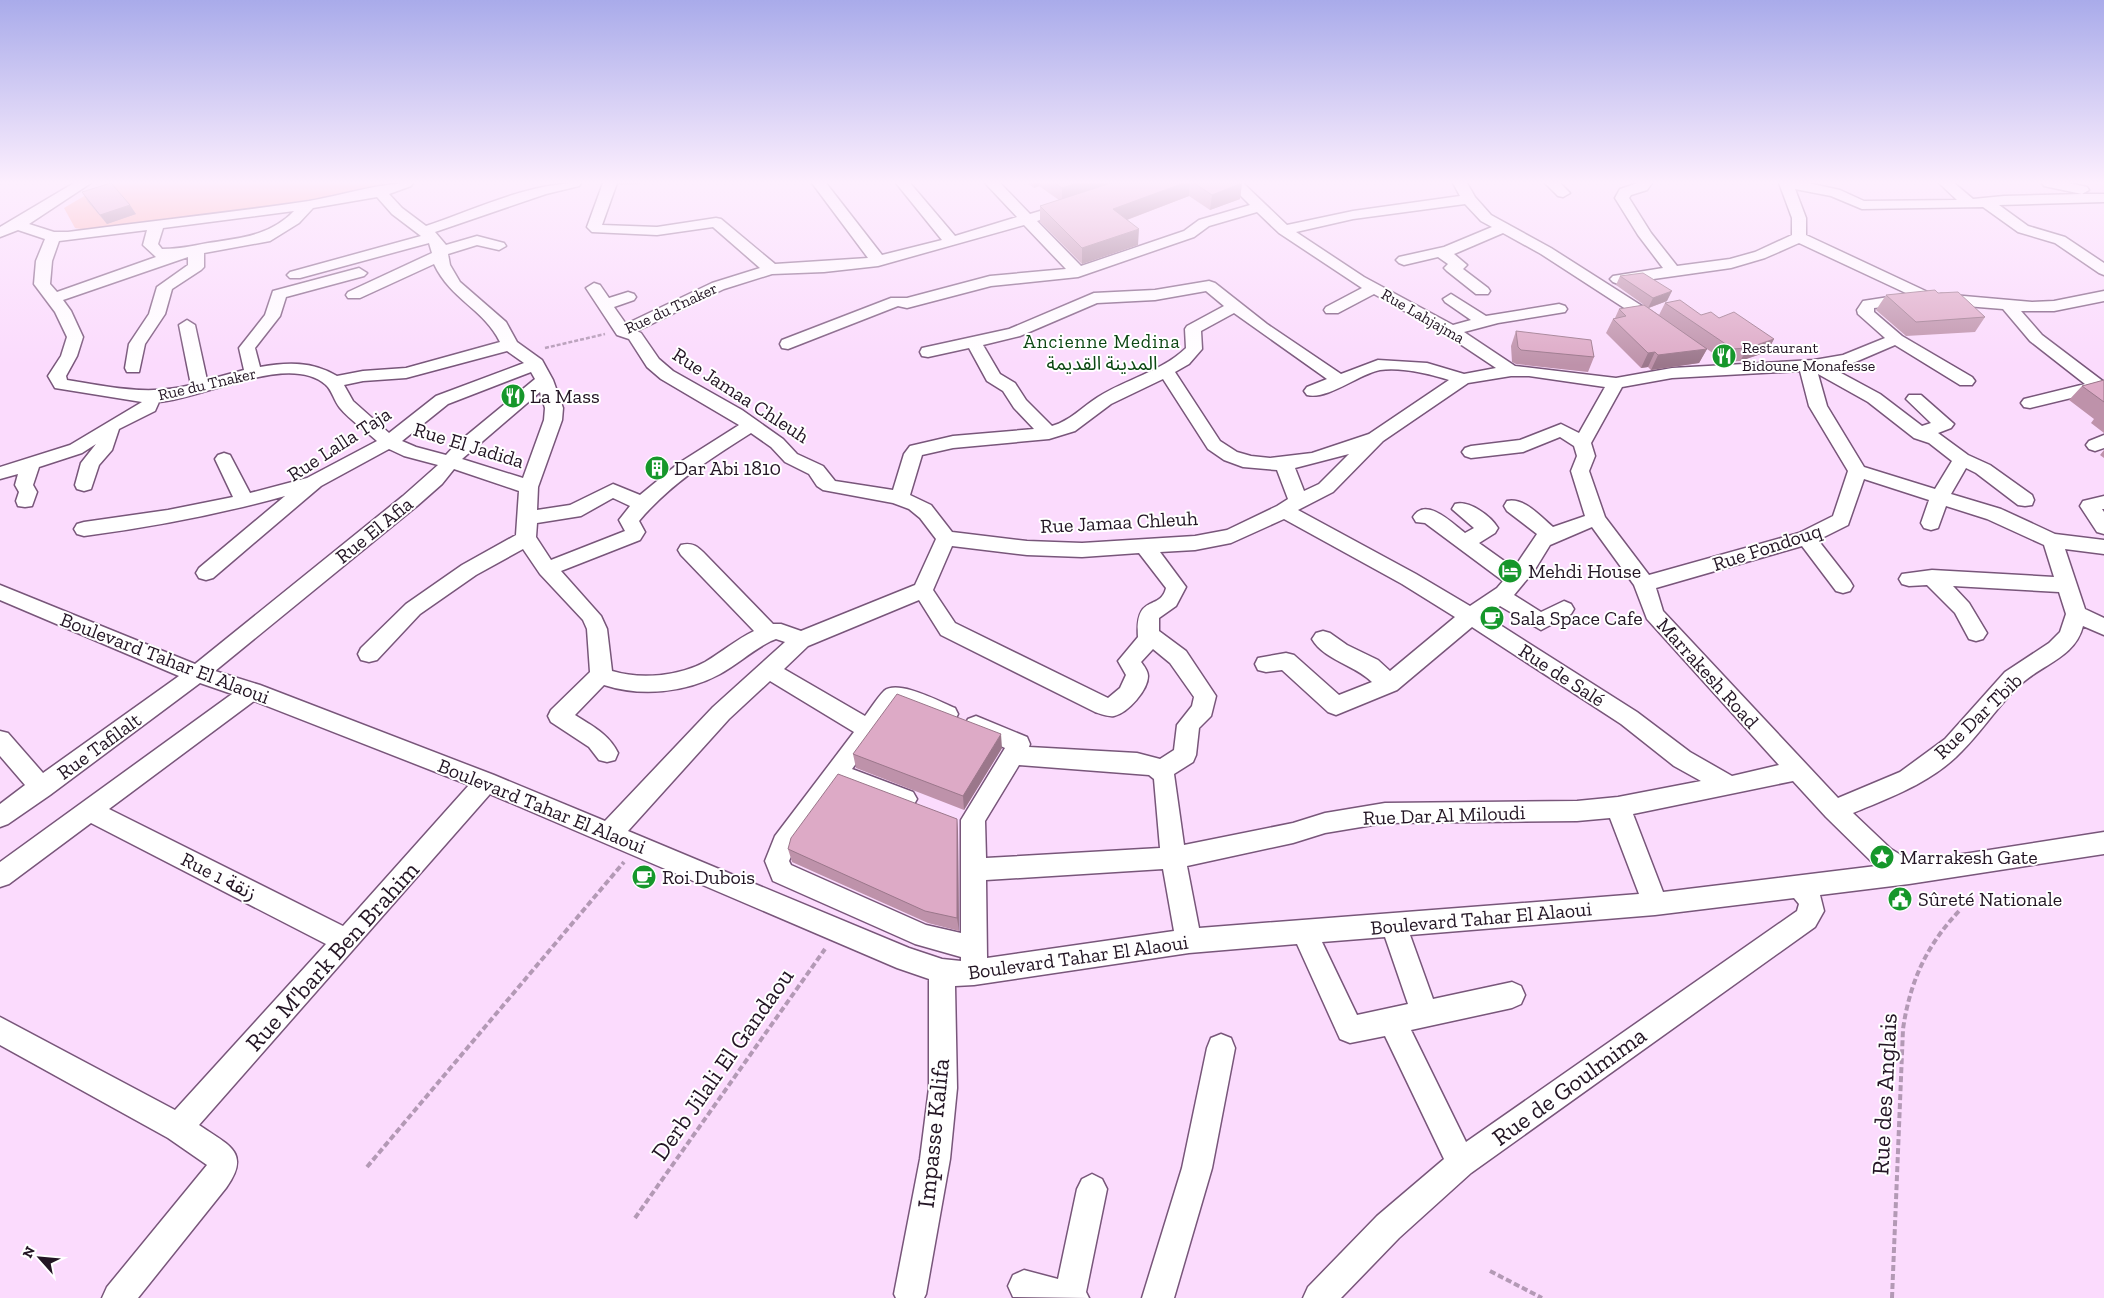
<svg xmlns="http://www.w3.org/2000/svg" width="2104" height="1298" font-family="'Zilla Slab','Noto Sans Arabic',serif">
<rect width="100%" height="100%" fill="#fbdbfd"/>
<path fill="#fdafa8" d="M106,183H386L371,191L92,231L75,228L64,208Z"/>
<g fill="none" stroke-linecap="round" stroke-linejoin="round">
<defs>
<path id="minor" d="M74,183H91L29,224L54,232H68C148,221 229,213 309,201C343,195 379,183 413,183L411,186L389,194L402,208L426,226C476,209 528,183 581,183L579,186L546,194L435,232L446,245L477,236L504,243L506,246L499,250L477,245L448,254L450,265L460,282L506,322L517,342L542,360L553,380L563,408L562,420L538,487L537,510L570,505L613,484L640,495L679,463L739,425L661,379L647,367L629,339L617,335L586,288L594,283L600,285L609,298L628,292L634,294L636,297L634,300L614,307L626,324L712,283L760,268L713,227L657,235L592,232L587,227L603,183H617L602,225L657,227L716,218L721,219L775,264L868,258L812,183H826L882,255L942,240L896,183H910L955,236L1017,217L985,183H1000L1030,214L1067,203L1072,204L1074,207L1072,210L1037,221L1081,266L1184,231L1199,220L1250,205L1228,183H1243L1287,225L1353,211L1460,196L1453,183H1467L1475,197L1491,215L1551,248L1664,320L1666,323L1664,326H1652L1541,254L1503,233L1454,254L1467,265L1463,269L1488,288L1490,291L1488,294H1476L1447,271L1444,268L1448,264L1438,257L1404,265L1399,263L1396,260L1399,257L1444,247L1492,227L1481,221L1465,204L1353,219L1296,232L1364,277L1453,325L1471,320L1445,302L1443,299L1451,294L1486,316L1559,304L1565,306L1567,309L1565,312L1498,323L1464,332L1515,366L1616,378L1672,368L1814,360L1843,355L1885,338L1858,314L1857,310L1863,301L1908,294L1799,243L1765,258L1731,268L1618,284L1613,282L1610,279L1613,276L1663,268L1638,235L1615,198L1620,189L1638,183H1652L1647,190L1631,195L1629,198L1651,233L1677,266L1730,259L1755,252L1792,235V218L1779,183H1808L1840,190L1864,201L1957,200L1939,183H1954L1973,199L2004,196L2082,194L2044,186L2042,183H2069L2087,187L2089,190L2082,194H2104V202L1999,205L2028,226L2065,237L2104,263V275L2099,273L2055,243L2018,232L1983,207L1862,209L1831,196L1795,189L1806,218V235L1932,294L1934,297L1932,300L1926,302L1918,299L1910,304L1874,308V312L1902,336L1972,377L1975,381L1972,385H1960L1895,345L1853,363L1830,367L1880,394L1922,426L1931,423L1906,399L1909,395H1921L1954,424L1951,428L1938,433L1968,455L1990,465L2032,495L2034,500L2032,505L2025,506L2018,505L1976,473L1966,468L1951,494L2001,509L2055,534L2104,540V554L2065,549L2085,609L2104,618V635L2083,626C2075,658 2042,664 2020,685C1999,704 1983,730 1962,751C1933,782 1891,797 1853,813L1891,849L1912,862L2104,832V854L1909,884L1820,895L1824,911L1815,927L1471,1173L1399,1238L1341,1298H1303L1308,1287L1377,1216L1444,1159L1385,1036L1350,1043L1340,1039L1297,944L1189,953L974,985L955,986L957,1088L950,1159L926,1294L924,1298H896L894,1294L920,1159L929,1088V979L897,968L490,794L199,1125C228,1145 252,1152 226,1188L138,1298H102L107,1287L207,1165L168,1138L0,1045V1017L175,1110L326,944L91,823L9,884L0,887V862L232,694L200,683L50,795L8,824L0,827V804L25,785L0,756V731L8,733L43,773L179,676L0,600V585L195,664L403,496L438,465L404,456L389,449L321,486L213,578L206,580L199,578L196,573L199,568L285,496C220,514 152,527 84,536L77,534L74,529L77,524L84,522L168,510L233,497L215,459L218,455L224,453L230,455L250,493L307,478L377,441C365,430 350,420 340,408C334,401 332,390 326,385C289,352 203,399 159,402L155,411L119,429L112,450L99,465L91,489L84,491L77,489L75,485L81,463L96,444L82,453L39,467L33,485L37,492L32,506L25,507L18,506L16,501L19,492L15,485L18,474L0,479V467L70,445L142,402L55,388L48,376L61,356L67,337L55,312L34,284L36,261L45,239L18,230L0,237V227ZM377,197L392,214L421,236L290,272L287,275L290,278H300L429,243L432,253L348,292L346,295L348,298H360L434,264C451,300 484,309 500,342L406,368L363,371L337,376C312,361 287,362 260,367L255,348L280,316L286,297L364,276L367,273L359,268L273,291L265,315L239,348L244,370L207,380L195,325L187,320L179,325L191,385C148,396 110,387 67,380L66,376L77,356L83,337L71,311L63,300L188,257V265L157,287L149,314L129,344L125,368L127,372H139L145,344L165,314L172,289L201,270L204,267V253L270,241L299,223L313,208ZM294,211C270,236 240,238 208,243C192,246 179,249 162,249L158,244L163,228ZM1257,212L1279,233L1362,288L1326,307L1324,310L1326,313H1338L1374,294L1445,334L1496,368L1464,374L1427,363L1378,360L1341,374L1267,324L1215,283L1209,281L1155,290L1094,293L1009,329L922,348L920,352L922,356L928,357L969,348L987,381L1003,391L1014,408L1034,429L953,436L910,446L904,454L893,490L835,481L823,466L797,454L783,439L742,410L673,371L659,359L641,333L637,331L724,289L772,274L824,272L878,266L1024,225L1066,269L990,276L907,298H891L782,340L780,344L782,348L788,349L898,306L907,308L991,286L1078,277L1194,237L1209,226ZM147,230L143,245L156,257L57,292L50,284L52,261L59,241ZM1206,291L1224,306L1187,326L1185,329L1186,348C1161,372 1126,379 1098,397C1082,407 1070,421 1052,426L1026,400L1015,383L1000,374L983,345L1020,336L1097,303L1155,300ZM1234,313L1327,379L1307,387L1304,391L1307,395C1328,400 1359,374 1380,370C1401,367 1430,374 1449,380L1369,434L1312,453L1270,458L1251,456L1237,452L1220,441L1175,372L1189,364L1202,349L1201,331ZM507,351L524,363L436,396L389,433L353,401L344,385L363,381L406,378ZM1800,371L1809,406L1848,471L1833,516L1799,533L1649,575L1605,517L1589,471L1595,456L1591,443L1622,387L1672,378ZM531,372L535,379L455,445L446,455L416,447L402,441L448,404ZM1818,374L1868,402L1914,438L1929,443L1952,461L1935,489L1864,467L1827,406ZM1511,376H1529L1605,387L1579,433L1561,424L1520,440L1471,446L1465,448L1462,452L1465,456L1471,458L1523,452L1560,437L1574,446L1577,456L1571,471L1585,516L1553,527C1541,517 1524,497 1507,501L1504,506L1507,511L1537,534L1514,568L1479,543L1495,533L1498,528C1491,516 1469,500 1455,504L1452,509L1474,528L1465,533C1453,524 1426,496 1413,517L1416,522L1425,523L1503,581L1497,588L1470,606L1416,574L1298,510L1333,492L1383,441L1468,383ZM1163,379L1208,449L1224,460L1243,467L1277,470L1288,499L1277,506L1227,530L1195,536L1082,543L1027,541L952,532L931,505L910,495L922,455L953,448L1049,439L1075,431L1111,404ZM540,392L545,408L544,420L523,478L462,459ZM751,433L771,447L785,462L809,474L817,486L823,490L893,503L909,509L920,518L936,539L915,585L801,631L781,624H773L706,555C698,547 693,542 681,545L678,550L681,555L754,631C737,639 722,652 705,662C679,676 641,680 612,671L607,629L601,616L561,571L640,540L645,532L639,521C670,484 710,459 751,433ZM1349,454L1319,484L1304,491L1295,468ZM454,469L519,491L516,535L462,565L406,604L361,648L358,654L361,660L369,662L377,660L420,614L476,575L523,549L540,574L583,620L587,629L590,672L551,710L548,716L551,722L589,747L599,760L607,762L615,760L618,753C609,734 592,726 575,715L604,685C641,697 685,693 720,674C738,664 753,650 771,641L776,639L785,642L713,707L605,821L494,775L260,685L215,671L417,506L442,484ZM1864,479L1929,500L1921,523L1924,528L1931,530L1938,528L1946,506L1987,519L2044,545L2054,577L1932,570L1902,574L1899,579L1902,584L1909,586L1927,585L1955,613L1969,639L1976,641L1983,639L1987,633L1969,603L1953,586L2059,592L2066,614L2060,632L2049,643L2005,672L1945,739L1900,772L1838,798L1663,611L1656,588L1802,546L1836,591L1843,593L1850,591L1853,586L1850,581L1818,540L1848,525ZM613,498L630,506L619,520L625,531L551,560L536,537L537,523L581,516ZM1284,519L1402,584L1455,617L1390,671L1378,660L1347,645L1330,633L1323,631L1316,633L1312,639C1324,660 1355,665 1372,682L1339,695L1294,655L1286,653L1258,658L1255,664L1258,670L1266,672L1282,670L1328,712L1336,715L1397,690L1472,627L1621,724L1674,766L1701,781L1618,797L1577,801L1385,803L1325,813L1293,823L1184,845L1174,774L1193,762L1196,755L1199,728L1211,716L1216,696L1186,651L1159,631V618L1176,606L1186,587L1160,552L1195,550L1231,543ZM1592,527L1634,585L1647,619L1779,765L1732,776L1690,752L1637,712L1486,616L1500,606L1541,630L1571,614L1574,609L1571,604L1564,601L1541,612L1514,595L1534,571L1550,545ZM952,546L1027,555L1082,557L1139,553L1166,588C1160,612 1135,592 1138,637L1118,661L1126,675L1120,688L1108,698L955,623L933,590ZM919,600L941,635L1095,712C1101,714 1108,717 1114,716C1128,713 1148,690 1148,676C1148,671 1144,666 1141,662L1153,649L1170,663L1194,697L1192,706L1177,725L1174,750L1160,759L1137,753L1029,747L1030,744L1027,737L976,716L968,719L965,725L968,731L1005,748L961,820V933L926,925L791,865L789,861L794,850L841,785L905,809L913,806L917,799L913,792L852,769L899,705L947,723L955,720L958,714L955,708C940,702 898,679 884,691C877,698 871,708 865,716L784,669L808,646ZM770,681L854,732L775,836L765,861L773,881L915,944L961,957V961L942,959L909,948L628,831L729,719ZM254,701L469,785L343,926L109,809ZM1019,765L1149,775L1154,779L1160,848L986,858L985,821ZM1793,781L1826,817L1876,866L1663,892L1633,814ZM1610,818L1639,894L1199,928L1187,866L1293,843L1325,833L1385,823L1577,821ZM1163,869L1174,931L987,958L986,880ZM1794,898L1799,904L1797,911L1466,1142L1411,1030L1512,1008L1521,1004L1525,995L1521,986L1512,982L1433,999L1410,935L1655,915ZM1385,937L1408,1004L1357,1015L1322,942Z
M1545,183H1560L1570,193L1563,197L1558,196Z
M2104,291V301L2054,311H2021L2042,335L2104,382V395L2096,392L2030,408L2024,407L2021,403L2024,399L2085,384L2030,341L2003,309L1941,304L1933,299L1941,294L2032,302L2054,301Z
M2104,435V448L2095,451L2089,449L2086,445L2089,441Z
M2104,496V509H2102L2104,512V534L2097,532L2080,506L2083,501Z
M1221,1034L1231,1038L1235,1048L1212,1168L1174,1298H1142L1182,1168L1207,1048L1211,1038Z
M1092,1174L1102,1179L1107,1189L1086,1292L1089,1298L1013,1297L1008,1286L1013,1275L1024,1270L1058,1279L1077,1189L1082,1179Z"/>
</defs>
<use href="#minor" stroke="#78567a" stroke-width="3"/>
<path stroke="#b399b5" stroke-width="2.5" stroke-dasharray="4 2" stroke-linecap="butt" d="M545,348L605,334"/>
<path stroke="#b399b5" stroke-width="4" stroke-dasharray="6 3" stroke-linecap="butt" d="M367,1167L624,862
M635,1218L825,949
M1490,1271L1542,1298
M1892,1298L1903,1029C1910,981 1927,944 1961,909"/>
<use href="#minor" fill="#fff" fill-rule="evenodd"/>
</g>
<path fill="#be92aa" d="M618,183H642L641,184L618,185Z
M1027,183H1242L1240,199L1210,210L1189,196L1127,220L1138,245L1082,264L1040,222V206L1059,200L1039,186L1034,188Z
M82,192L136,214L107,224L88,202Z
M1620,276L1667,301L1649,308L1659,315L1665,303L1701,315L1719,318L1774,339L1767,352L1740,361L1726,362L1707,349L1699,363L1651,370L1648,367L1641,368L1606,333L1613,319L1615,318L1619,309L1644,305L1616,285Z
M1886,295L1985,317L1975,332L1906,336L1876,310Z
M1516,331L1594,357L1588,372L1516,364L1512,362L1511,346Z
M2104,380V433L2091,423L2094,419L2069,400L2082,386Z
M2104,450V458L2100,455Z
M1002,748L964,810L856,768L853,754Z
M957,819L958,832L959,931L928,923L792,862L788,849Z"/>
<path fill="#9b778b" d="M1034,183H1039V186L1034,188Z
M1077,183H1119L1062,202V188Z
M1184,183H1190L1189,196L1113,225V209Z
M1242,183L1240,199L1210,210L1212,195Z
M130,205L136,214L107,224L100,215Z
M1139,229L1138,245L1082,264V248Z
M1672,291L1667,301L1648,308L1653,298Z
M1774,339L1767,352L1740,361L1748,348Z
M1707,349L1699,363L1651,370L1658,355Z
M1655,352L1648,367L1641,368L1648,353Z
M1001,734L1002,748L964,810L963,796Z
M957,819L958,832L959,931L957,918Z"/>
<path fill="#ddaac6" stroke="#9b778b" d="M111,183L130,205L100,215L82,192Z
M1055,183H1077L1062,188Z
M1111,183H1184L1113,209L1139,229L1082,248L1040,206Z
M1194,183H1242L1212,195Z
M1643,273L1672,291L1653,298L1620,276Z
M1935,290L1938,293L1958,292L1985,317L1916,322L1886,295Z
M1680,300L1701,315L1711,312L1719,318L1734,312L1774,339L1748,348L1733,349L1665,303Z
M1644,305L1707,349L1658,355L1655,352L1648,353L1613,319L1626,316L1619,309Z
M1516,331L1591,340L1594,357L1521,350L1518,347Z
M2104,380V402L2082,386Z
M897,694L1001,734L963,796L853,754Z
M838,774L957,819V918L925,911L788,849L791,838Z"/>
<linearGradient id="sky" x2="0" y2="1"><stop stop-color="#a9abea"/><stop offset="0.5" stop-color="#fdeffe"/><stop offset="1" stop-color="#fdeffe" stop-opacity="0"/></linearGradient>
<rect width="2104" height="365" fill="url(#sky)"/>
<defs>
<symbol id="restaurant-disc" viewBox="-11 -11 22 22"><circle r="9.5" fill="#16972b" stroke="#fff"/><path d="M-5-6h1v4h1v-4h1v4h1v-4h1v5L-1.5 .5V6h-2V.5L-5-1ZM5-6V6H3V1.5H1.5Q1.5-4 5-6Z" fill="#fff"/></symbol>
<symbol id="building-disc" viewBox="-11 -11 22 22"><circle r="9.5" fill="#16972b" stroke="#fff"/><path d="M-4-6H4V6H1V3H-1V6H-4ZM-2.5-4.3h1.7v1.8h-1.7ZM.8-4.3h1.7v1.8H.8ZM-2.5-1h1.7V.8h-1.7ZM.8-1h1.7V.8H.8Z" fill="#fff"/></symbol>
<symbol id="hotel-disc" viewBox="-11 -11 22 22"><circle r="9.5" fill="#16972b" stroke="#fff"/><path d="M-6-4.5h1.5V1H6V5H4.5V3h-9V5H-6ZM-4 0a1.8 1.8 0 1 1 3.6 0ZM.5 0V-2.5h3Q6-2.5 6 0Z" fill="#fff"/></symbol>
<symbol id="cafe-disc" viewBox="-11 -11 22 22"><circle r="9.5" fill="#16972b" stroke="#fff"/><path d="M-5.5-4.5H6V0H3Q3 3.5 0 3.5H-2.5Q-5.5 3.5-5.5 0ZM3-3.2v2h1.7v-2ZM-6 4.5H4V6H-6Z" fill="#fff"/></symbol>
<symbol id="sight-disc" viewBox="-11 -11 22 22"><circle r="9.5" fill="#16972b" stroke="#fff"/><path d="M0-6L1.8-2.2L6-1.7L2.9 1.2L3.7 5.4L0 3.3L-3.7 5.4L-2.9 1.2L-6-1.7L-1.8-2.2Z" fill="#fff"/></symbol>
<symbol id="civic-disc" viewBox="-11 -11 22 22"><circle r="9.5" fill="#16972b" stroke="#fff"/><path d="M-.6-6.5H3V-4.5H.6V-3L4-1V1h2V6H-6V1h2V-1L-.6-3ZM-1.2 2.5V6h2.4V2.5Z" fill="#fff"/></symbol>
</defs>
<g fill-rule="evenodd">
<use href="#restaurant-disc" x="1710" y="342" width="28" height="28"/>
<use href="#restaurant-disc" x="499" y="382" width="28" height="28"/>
<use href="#building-disc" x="643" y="454" width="28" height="28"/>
<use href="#hotel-disc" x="1496" y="557" width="28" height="28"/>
<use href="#cafe-disc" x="1478" y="604" width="28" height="28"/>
<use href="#sight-disc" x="1868" y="843" width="28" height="28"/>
<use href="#cafe-disc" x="630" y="863" width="28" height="28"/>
<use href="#civic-disc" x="1886" y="885" width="28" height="28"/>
</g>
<g text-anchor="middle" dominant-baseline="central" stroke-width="4" stroke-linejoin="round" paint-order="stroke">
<g font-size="16" fill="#231524" stroke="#fff">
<text transform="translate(671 308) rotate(-25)">Rue du Tnaker</text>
<text transform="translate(1423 316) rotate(30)">Rue Lahjajma</text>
<text transform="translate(207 384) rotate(-13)">Rue du Tnaker</text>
</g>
<g font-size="16" fill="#231524" stroke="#fff" text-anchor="start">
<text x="1742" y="347">Restaurant<tspan x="1742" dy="18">Bidoune Monafesse</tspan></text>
</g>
<g font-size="19" letter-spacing="1" fill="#0c4713" stroke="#fff">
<text x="1102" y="341">Ancienne Medina<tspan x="1102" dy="22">المدينة القديمة</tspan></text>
</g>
<g font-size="20" fill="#231524" stroke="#fff">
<text transform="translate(741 395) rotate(33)">Rue Jamaa Chleuh</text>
<text transform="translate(339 444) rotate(-33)">Rue Lalla Taja</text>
<text transform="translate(469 445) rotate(17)">Rue El Jadida</text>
<text transform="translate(1119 522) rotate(-3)">Rue Jamaa Chleuh</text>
<text transform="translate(374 530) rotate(-39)">Rue El Afia</text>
<text transform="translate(1767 547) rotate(-18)">Rue Fondouq</text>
<text transform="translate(165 658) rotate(21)">Boulevard Tahar El Alaoui</text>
<text transform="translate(1708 673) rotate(48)">Marrakesh Road</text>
<text transform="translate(1562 675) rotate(33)">Rue de Salé</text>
<text transform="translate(1978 716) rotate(-44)">Rue Dar Tbib</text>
<text transform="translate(99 746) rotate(-36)">Rue Tafilalt</text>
<text transform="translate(542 806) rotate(22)">Boulevard Tahar El Alaoui</text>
<text transform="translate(1444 815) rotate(-2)">Rue Dar Al Miloudi</text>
<text transform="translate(219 876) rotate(27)">Rue 1 زنقة</text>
<text transform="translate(1481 918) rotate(-5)">Boulevard Tahar El Alaoui</text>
<text transform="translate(1078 957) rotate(-8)">Boulevard Tahar El Alaoui</text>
</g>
<g font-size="20" fill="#231524" stroke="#fff" text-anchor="start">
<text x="530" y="396">La Mass</text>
<text x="674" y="468">Dar Abi 1810</text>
<text x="1528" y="571">Mehdi House</text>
<text x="1510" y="618">Sala Space Cafe</text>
<text x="1900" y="857">Marrakesh Gate</text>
<text x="662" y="877">Roi Dubois</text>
<text x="1918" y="899">Sûreté Nationale</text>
</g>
<g font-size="24" fill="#231524" stroke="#fff">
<text transform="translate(332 956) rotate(-48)">Rue M'bark Ben Brahim</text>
<text transform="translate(722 1064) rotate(-55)">Derb Jilali El Gandaou</text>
<text transform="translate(1569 1086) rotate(-36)">Rue de Goulmima</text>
<text transform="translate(1884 1094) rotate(-87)">Rue des Anglais</text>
<text transform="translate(933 1133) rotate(-84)">Impasse Kalifa</text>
</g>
</g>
<g transform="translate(40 1258) rotate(297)" stroke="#ffffff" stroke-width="4" paint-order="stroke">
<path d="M0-4L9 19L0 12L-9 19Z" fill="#231524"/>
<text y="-8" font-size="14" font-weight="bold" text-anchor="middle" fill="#231524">N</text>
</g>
</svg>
